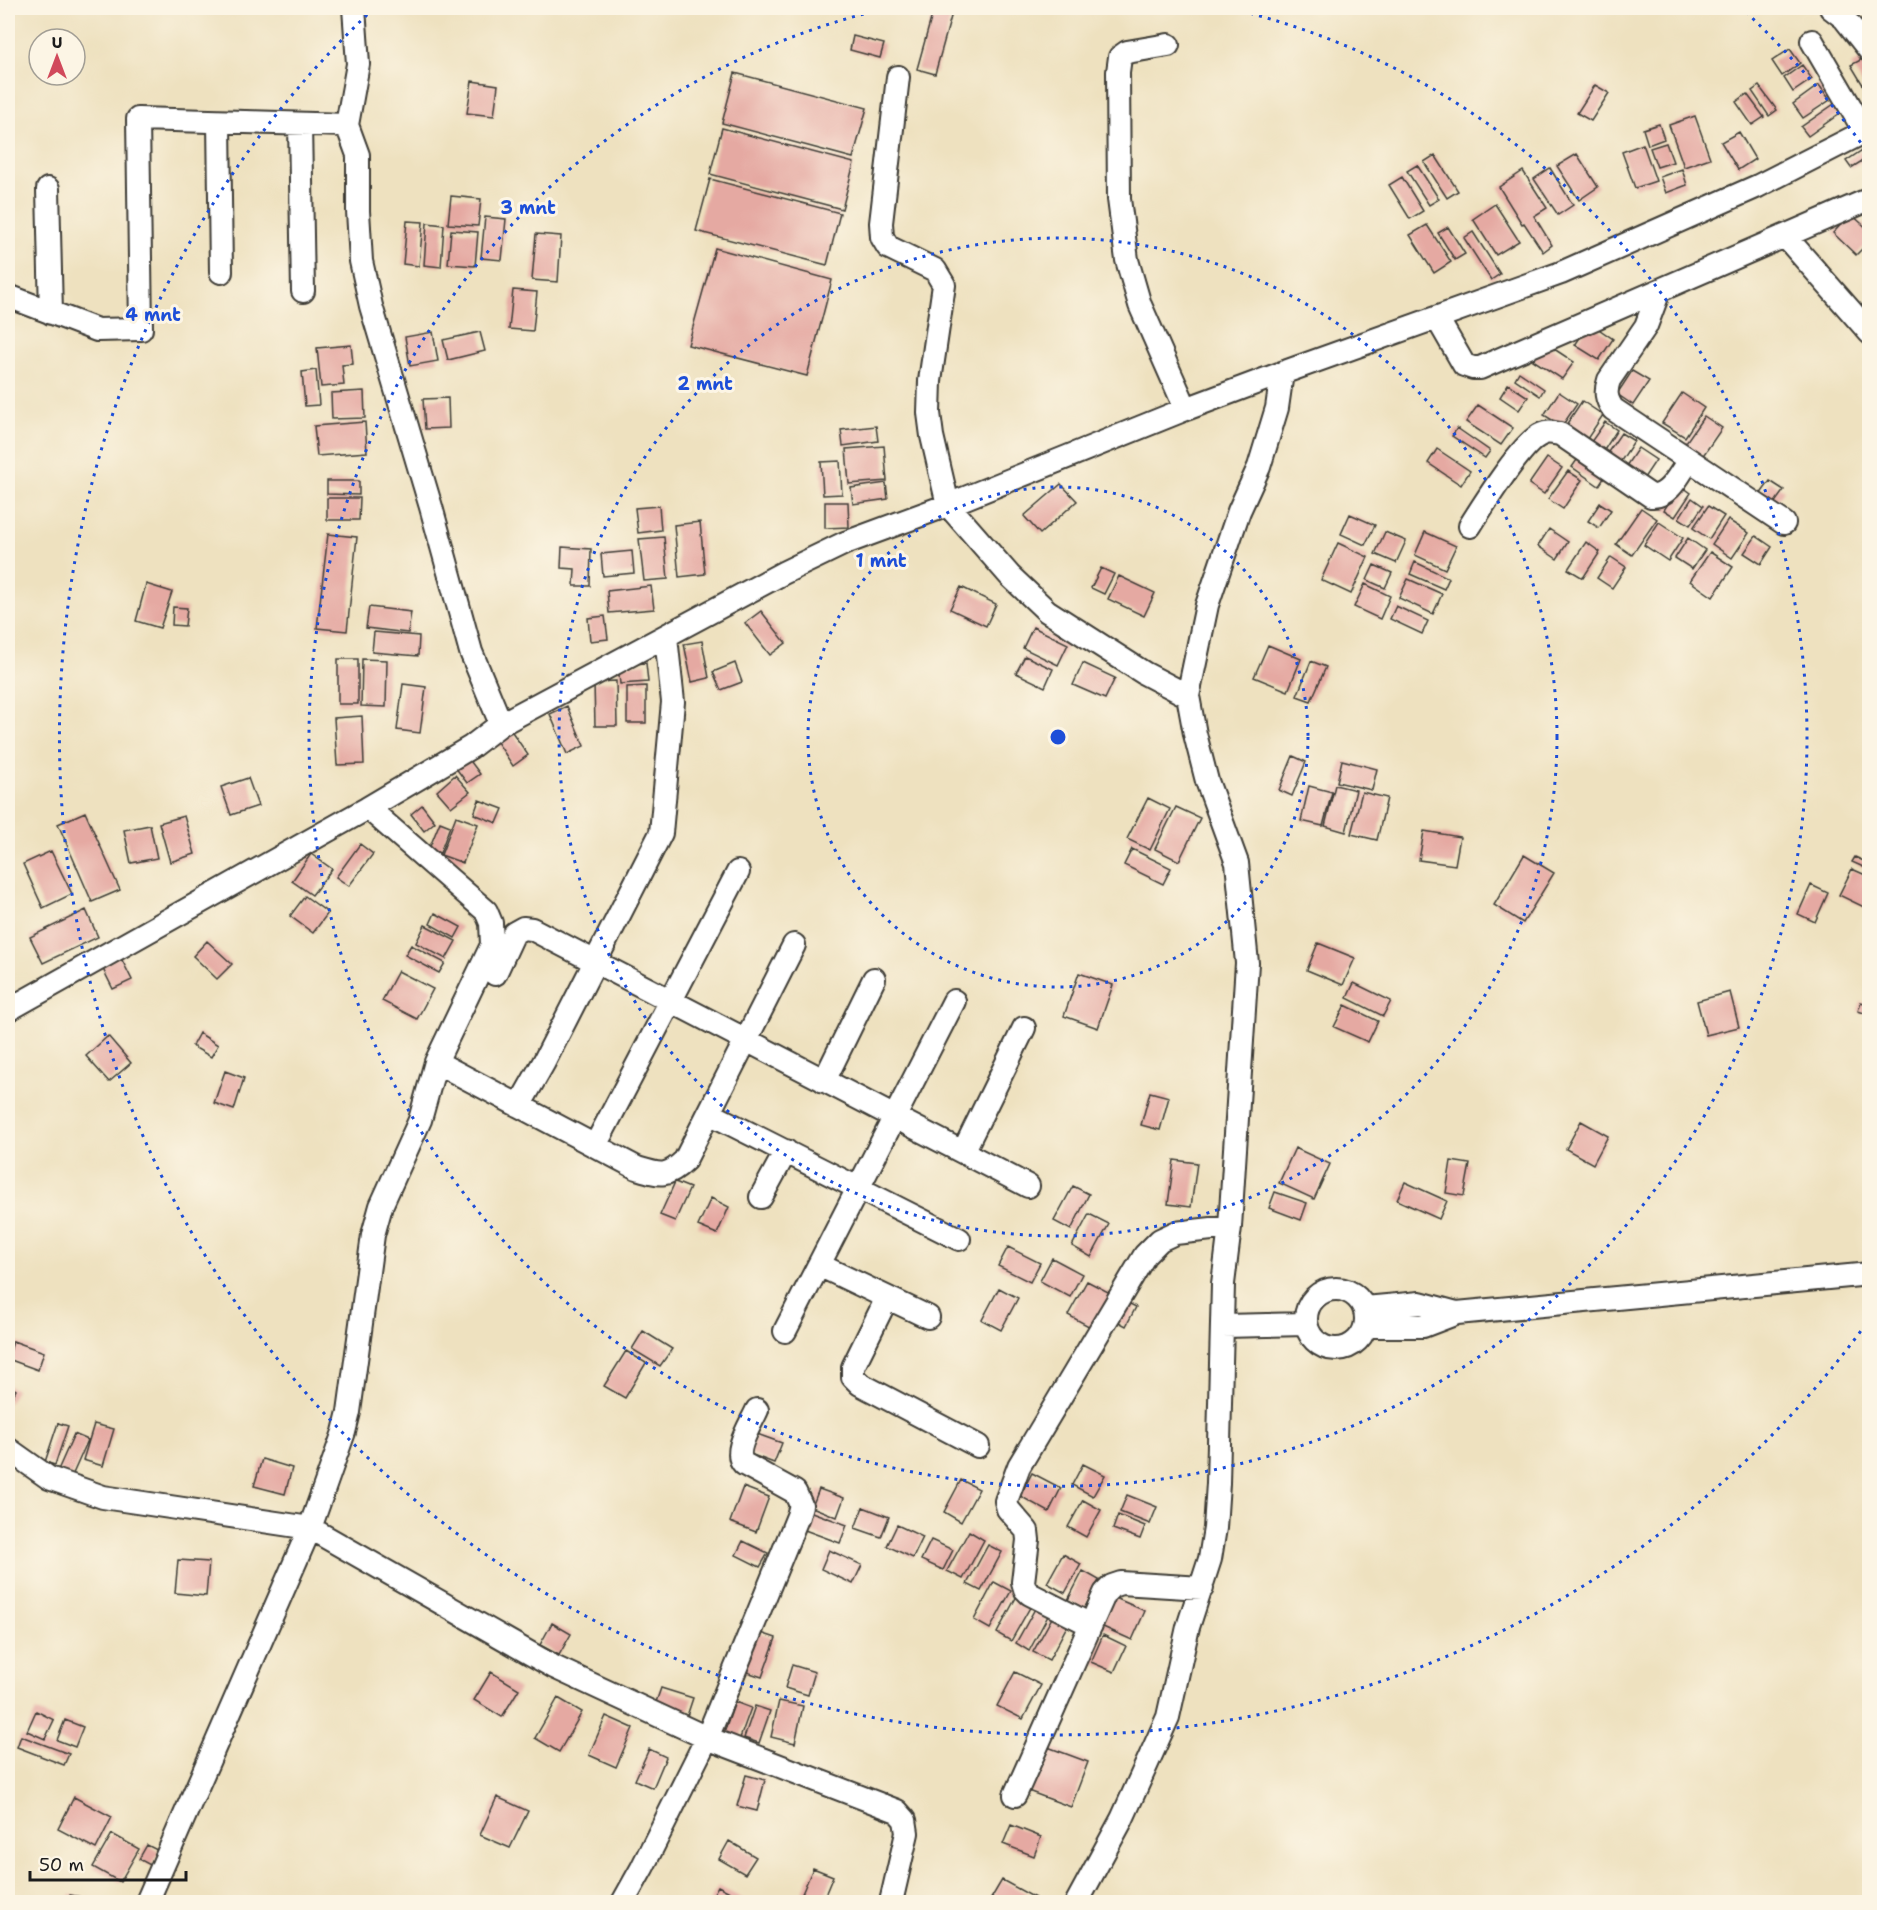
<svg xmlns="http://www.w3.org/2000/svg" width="1877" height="1910" font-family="'Shantell Sans',sans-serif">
<rect width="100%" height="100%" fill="#fcf5e5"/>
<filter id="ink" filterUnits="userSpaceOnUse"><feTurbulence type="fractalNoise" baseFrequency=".0167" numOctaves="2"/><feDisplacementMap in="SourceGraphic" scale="12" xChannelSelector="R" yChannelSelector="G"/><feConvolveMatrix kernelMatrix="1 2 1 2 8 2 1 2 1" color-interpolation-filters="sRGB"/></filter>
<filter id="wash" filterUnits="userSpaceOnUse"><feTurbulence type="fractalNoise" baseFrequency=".008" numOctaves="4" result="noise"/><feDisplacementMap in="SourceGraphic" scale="24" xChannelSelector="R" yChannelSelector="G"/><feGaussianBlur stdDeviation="1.35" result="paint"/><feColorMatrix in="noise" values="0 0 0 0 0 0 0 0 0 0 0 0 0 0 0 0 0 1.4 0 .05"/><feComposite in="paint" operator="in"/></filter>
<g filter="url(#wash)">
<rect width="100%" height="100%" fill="#eee1bf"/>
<g id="blocks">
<path fill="#e5a9a2" d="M934,8L952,13L935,74L917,69Z
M853,36L884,44L880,58L850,50Z
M1790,49L1800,63L1782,76L1772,61Z
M1870,55V88L1866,90L1851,65Z
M1802,65L1812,79L1793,92L1784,78Z
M735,73L867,108L853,158L722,123Z
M472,81L498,85L494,116L467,113Z
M1595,85L1609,93L1591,121L1577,113Z
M1819,85L1830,100L1803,118L1793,104Z
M1759,86L1777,110L1769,116L1752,91Z
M1747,94L1764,117L1752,125L1736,102Z
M1837,102L1843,111L1808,136L1801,127Z
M1695,116L1710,158L1684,167L1669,125Z
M1659,124L1664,139L1648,145L1643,129Z
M722,128L854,163L842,209L710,174Z
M1739,132L1755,159L1738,170L1721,142Z
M1666,143L1673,162L1657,167L1650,148Z
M1643,144L1656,181L1635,188L1622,152Z
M1870,145V156L1851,168L1846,161Z
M1577,154L1598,187L1579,200L1557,166Z
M1435,155L1458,191L1447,198L1424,162Z
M1417,165L1439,199L1429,205L1407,171Z
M1550,168L1573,205L1558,215L1534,179Z
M1682,169L1687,185L1666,193L1660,177Z
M1523,171L1547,208L1534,216L1552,245L1543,252L1524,223L1522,224L1499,187Z
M1402,177L1423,211L1410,219L1389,185Z
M710,179L840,213L827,265L696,231Z
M451,196L481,199L478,226L448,224Z
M1495,204L1519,241L1496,255L1473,219Z
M1851,214L1870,231V241L1856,255L1833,233Z
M485,217L506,219L502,260L481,258Z
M407,221L423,222L419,266L403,264Z
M427,223L444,225L441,267L424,265Z
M1427,225L1451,262L1434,273L1410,235Z
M1448,227L1465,254L1455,260L1438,233Z
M451,230L478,232L475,266L448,264Z
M1473,232L1500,274L1491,280L1464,238Z
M536,234L561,236L558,282L532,280Z
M715,248L832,280L807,376L688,345Z
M513,290L537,292L533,331L509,329Z
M1590,323L1613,339L1599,360L1575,345Z
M433,332L438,361L410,366L405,337Z
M480,332L485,351L448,360L443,340Z
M1545,343L1574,362L1562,379L1533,360Z
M351,345L353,364L342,365L344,385L321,387L317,348Z
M316,370L319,405L305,406L302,372Z
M1632,371L1649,381L1633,405L1617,394Z
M1519,372L1544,389L1540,396L1515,379Z
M1508,384L1528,397L1519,410L1500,397Z
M364,391L365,418L332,419L331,393Z
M1559,392L1577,404L1562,426L1544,415Z
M1682,393L1704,408L1685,437L1662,423Z
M448,398L449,428L425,429L423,399Z
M1582,401L1603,415L1587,439L1566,425Z
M1478,405L1513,428L1501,445L1466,422Z
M1704,416L1722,428L1702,457L1684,445Z
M365,422L367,452L317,456L314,426Z
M1605,422L1617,430L1601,455L1588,446Z
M876,426L878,441L843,446L841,430Z
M1457,428L1490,451L1485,458L1452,436Z
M1621,433L1634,441L1619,464L1606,455Z
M884,446L887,481L849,484L846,449Z
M1638,448L1656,460L1638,487L1620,475Z
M1437,449L1470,471L1461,485L1428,463Z
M1579,457L1606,475L1599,486L1572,467Z
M1547,458L1562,468L1544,494L1529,484Z
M840,461L842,494L823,495L821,462Z
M1568,471L1582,480L1563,509L1548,499Z
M327,481H359V495L327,494Z
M1770,481L1784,490L1771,508L1757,499Z
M886,483L888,499L853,504L851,488Z
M1061,484L1077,501L1040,534L1024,516Z
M1680,485L1691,493L1675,517L1664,510Z
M327,498H360L359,520H327Z
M1692,498L1703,506L1690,525L1679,518Z
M825,502H848L849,527L825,528Z
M1600,503L1611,510L1599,528L1588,521Z
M659,506L661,530L638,533L635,508Z
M1708,506L1724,516L1709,539L1693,528Z
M1641,508L1657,519L1632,555L1616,544Z
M1350,514L1375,525L1365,545L1341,534Z
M1728,520L1749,533L1732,558L1712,544Z
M700,522L705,574L679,577L674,525Z
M1659,522L1683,538L1668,561L1644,545Z
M1549,529L1568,542L1557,559L1538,546Z
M1385,532L1406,541L1396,563L1375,554Z
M1425,532L1456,546L1445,569L1415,555Z
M328,534L357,537L347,631L317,628Z
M1756,536L1772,547L1761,564L1744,553Z
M664,537L668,579L644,581L639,539Z
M1688,538L1705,550L1692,569L1675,558Z
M1586,542L1600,552L1583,578L1568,569Z
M1338,543L1368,557L1351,594L1321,580Z
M562,547L591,549L590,586H574L575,569L561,568Z
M632,551L634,573L603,576L601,554Z
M1710,552L1733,567L1713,597L1690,581Z
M1611,557L1626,567L1612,588L1597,578Z
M1415,562L1449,578L1444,589L1410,574Z
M1374,565L1392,573L1385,588L1367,580Z
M1101,568L1114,574L1104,594L1091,588Z
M1119,576L1155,593L1144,616L1108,599Z
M1408,579L1442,594L1433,614L1399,598Z
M146,584L172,592L160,628L136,621Z
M1365,584L1390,596L1380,619L1354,607Z
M651,586L654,609L609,613L607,591Z
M961,587L996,604L986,626L950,609Z
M1396,606L1428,621L1422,634L1390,619Z
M173,607L187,608L185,626L172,625Z
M369,607L411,612L408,633L366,628Z
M761,611L786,643L770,655L745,623Z
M605,616L608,639L590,641L588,618Z
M1033,627L1068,644L1058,665L1023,648Z
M374,632L419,636L418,656L372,652Z
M702,641L709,678L692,682L684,644Z
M1268,645L1301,659L1288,691L1254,677Z
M1025,656L1053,669L1045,687L1016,673Z
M338,659H358V704H338Z
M362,659L387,660L386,707L361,706Z
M1311,661L1326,667L1311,701L1297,696Z
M646,663L648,682L620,684L618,665Z
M735,663L742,682L721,690L713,672Z
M1083,663L1115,678L1105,699L1073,685Z
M616,681L617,726H595L594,682Z
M403,684L426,687L420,733L397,730Z
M646,686V723H627V687Z
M567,706L584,746L567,754L550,714Z
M362,716L364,764L337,765L334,718Z
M508,726L528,755L513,766L493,736Z
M1293,756L1306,762L1292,796L1279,790Z
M468,758L480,774L467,783L455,767Z
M1342,760L1377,769L1372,790L1337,782Z
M455,775L470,792L451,807L437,791Z
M248,778L258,806L231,815L221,787Z
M1335,785L1356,790L1346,832L1325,826Z
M1309,786L1332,792L1323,826L1301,821Z
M1362,792L1387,798L1377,840L1351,834Z
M1148,798L1170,809L1150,850L1127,839Z
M479,800L503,809L497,823L474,814Z
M422,805L435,822L424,831L411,814Z
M1176,807L1200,818L1179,861L1155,849Z
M85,812L120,890L92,902L58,824Z
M184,816L195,854L170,862L159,823Z
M456,816L478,824L463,863L441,855Z
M440,822L450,826L440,853L429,849Z
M150,825L157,858L131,863L124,830Z
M1424,831L1460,837L1455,865L1419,860Z
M360,844L373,854L349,886L336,877Z
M1132,849L1171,868L1163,884L1124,865Z
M51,851L72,894L43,908L23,864Z
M311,854L332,869L312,895L292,881Z
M1524,855L1554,873L1523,923L1494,905Z
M1855,857L1870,864V870L1852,862Z
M1852,869L1870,877V906L1868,909L1839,895Z
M1811,885L1828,893L1815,922L1798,914Z
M305,896L328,913L313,933L290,916Z
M86,910L98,937L43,963L30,937Z
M435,913L461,927L455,938L430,924Z
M425,925L456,941L446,959L416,943Z
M207,941L232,964L217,979L193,956Z
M1318,943L1355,958L1343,985L1307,970Z
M411,945L445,963L439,973L405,955Z
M120,956L132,980L113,989L101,965Z
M398,971L433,989L417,1019L382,1001Z
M1079,973L1113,985L1098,1028L1064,1016Z
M1354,983L1391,1001L1383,1016L1347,998Z
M1730,992L1739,1027L1706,1035L1697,1001Z
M1861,1002L1870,1005V1015L1858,1011Z
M1345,1005L1378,1021L1368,1042L1334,1027Z
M199,1033L218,1045L211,1057L192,1046Z
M108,1036L131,1063L109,1082L86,1056Z
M225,1071L244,1078L234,1110L214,1103Z
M1150,1092L1169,1097L1160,1130L1141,1125Z
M1581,1121L1608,1136L1593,1164L1566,1149Z
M1295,1148L1330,1164L1314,1199L1279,1183Z
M1174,1160L1197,1163L1191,1207L1168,1204Z
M1451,1161L1470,1164L1464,1196L1446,1193Z
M675,1182L690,1188L675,1221L660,1215Z
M1405,1182L1447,1201L1439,1219L1397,1200Z
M1073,1186L1089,1194L1071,1230L1054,1221Z
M1275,1192L1307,1203L1301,1220L1269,1208Z
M711,1198L729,1207L717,1234L698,1226Z
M1089,1214L1109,1224L1091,1257L1072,1246Z
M1008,1247L1040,1263L1030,1282L998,1266Z
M1052,1258L1082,1274L1070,1297L1040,1281Z
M1087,1281L1114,1295L1096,1330L1068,1315Z
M999,1288L1018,1298L1001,1330L982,1320Z
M1124,1301L1136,1307L1126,1326L1113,1319Z
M643,1331L672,1349L660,1366L632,1349Z
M13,1341L44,1352L38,1370L8,1359Z
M626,1351L646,1363L625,1398L604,1386Z
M8,1385L16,1390L8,1404Z
M58,1423L68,1426L55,1465L45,1462Z
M94,1424L114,1429L103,1466L83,1460Z
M74,1434L88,1440L72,1476L58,1470Z
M757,1434L782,1443L774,1463L750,1454Z
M262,1459L292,1468L285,1494L254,1486Z
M1083,1464L1105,1475L1093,1496L1072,1485Z
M1032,1473L1061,1488L1049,1512L1020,1496Z
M961,1480L979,1489L961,1522L944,1512Z
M743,1487L769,1497L756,1532L730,1522Z
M819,1489L844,1498L837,1517L812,1507Z
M1127,1495L1157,1507L1150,1524L1120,1512Z
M1083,1500L1101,1510L1086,1537L1068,1527Z
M863,1507L889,1517L881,1537L855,1528Z
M809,1511L847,1525L840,1543L802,1529Z
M1118,1515L1145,1526L1140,1539L1113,1529Z
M897,1525L923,1537L913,1558L887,1546Z
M969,1531L984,1540L963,1579L947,1571Z
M931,1540L953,1550L943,1570L921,1560Z
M743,1541L768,1553L760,1567L736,1555Z
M988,1545L1002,1552L981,1591L967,1584Z
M829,1550L862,1565L853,1584L821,1569Z
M1063,1554L1081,1564L1065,1593L1047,1583Z
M178,1560L209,1562L206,1596L175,1593Z
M1083,1571L1099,1580L1084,1609L1068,1600Z
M994,1582L1011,1591L990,1629L974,1620Z
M1018,1594L1033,1602L1011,1641L997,1633Z
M1113,1597L1145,1611L1132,1640L1101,1626Z
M1036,1607L1049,1614L1029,1651L1016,1643Z
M1053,1616L1068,1624L1049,1660L1033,1652Z
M552,1623L571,1634L559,1655L540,1645Z
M755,1631L776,1638L762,1677L741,1670Z
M1103,1635L1126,1646L1114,1672L1091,1662Z
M792,1665L815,1672L808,1695L785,1688Z
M491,1672L519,1689L502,1717L474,1700Z
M1015,1672L1041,1685L1023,1719L997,1706Z
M661,1688L693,1698L687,1716L655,1705Z
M558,1698L582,1712L559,1752L535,1738Z
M779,1701L803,1706L795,1743L771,1737Z
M735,1702L751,1708L739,1741L723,1736Z
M755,1706L770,1711L759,1743L744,1738Z
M36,1711L54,1720L45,1739L27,1731Z
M606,1716L633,1728L616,1767L589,1755Z
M65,1720L83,1727L75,1747L57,1740Z
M21,1736L69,1754L64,1765L17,1747Z
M1045,1746L1088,1762L1071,1807L1028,1791Z
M649,1749L666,1757L653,1788L635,1780Z
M746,1775L765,1780L757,1811L737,1806Z
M74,1797L112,1817L96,1849L58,1829Z
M497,1797L528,1811L510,1848L480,1835Z
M1011,1825L1041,1837L1034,1856L1003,1844Z
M112,1834L139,1849L120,1882L93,1867Z
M729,1841L756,1857L745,1874L719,1859Z
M147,1845L159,1851L152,1866L139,1859Z
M813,1868L833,1876L822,1902H815L801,1896Z
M1002,1880L1035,1898L1032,1902H989Z
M718,1886L747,1901V1902H709Z
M70,1895L105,1901L104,1902H69Z"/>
</g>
</g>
<g filter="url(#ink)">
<use href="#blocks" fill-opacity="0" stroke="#3c3a34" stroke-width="1.5"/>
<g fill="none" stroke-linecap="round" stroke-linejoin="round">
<defs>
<path id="minor" d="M354,8L358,64L347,125L358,155V211L361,261L371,306L431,507L471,652L501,724
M1831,8L1844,18L1870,51
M1812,41L1865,132
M1168,45L1127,52L1120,57L1118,72L1119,199L1127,260L1140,305L1186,409
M898,77L881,223L882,237L888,247L935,270L944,285L930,381L929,413L932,436L948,505L1010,576L1047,611L1144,673L1188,696
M219,122L221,272
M300,124L303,291
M48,189L51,313
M1785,236L1870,333
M1659,291L1646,326L1609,380C1605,392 1606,399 1613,409L1784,523
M8,296L97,330L141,329L138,119L347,125
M1437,318L1464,365L1473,368H1480L1870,199
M1470,526C1482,507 1523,441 1542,434C1548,431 1554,433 1560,434L1651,496C1669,498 1680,473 1689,460
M368,808L486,911L491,923L492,945L436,1062L637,1168C660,1175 667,1178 685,1160L794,945
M495,974L514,933L523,928L532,929L1028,1186
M8,1010L368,808L471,747L501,724L783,573L845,543L948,505L1186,409L1282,373L1561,273L1758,186L1870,129
M824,1081L874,979
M519,1106L544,1062L661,833L673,702L666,637
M709,1113L959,1239
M595,1146L738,872
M963,1152L1024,1028
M761,1197L786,1151
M819,1265L928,1317
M1306 1319a30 30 0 1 1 60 0a30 30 0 1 1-60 0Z
M887,1298L853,1367V1377L860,1384L978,1446
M1365,1308L1420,1303L1457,1313
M1223,1326L1305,1324
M1366,1326H1423L1457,1313L1870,1274
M785,1331L954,1001
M8,1449L49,1478L103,1497L310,1528L554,1667L707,1738L897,1811L905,1820L907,1833L891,1902
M1091,1625L1030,1594L1025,1589L1023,1582L1028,1540L1027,1531L1008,1509L1006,1501L1019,1466L1145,1255L1160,1240L1175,1233L1230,1227
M1015,1795L1105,1593L1112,1586L1121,1583L1202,1588
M147,1902L310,1528L344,1432L349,1412L373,1235L381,1206L420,1120L436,1062
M623,1902L642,1868L707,1738L798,1516L801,1505L795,1492L744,1464C732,1452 751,1424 757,1410
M1077,1902L1122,1819L1168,1717L1188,1627L1210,1559L1215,1528L1218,1483L1223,1284L1230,1227L1247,963L1237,863L1207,781L1195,734L1188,696L1207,605L1239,511L1259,467L1277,408L1282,373"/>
</defs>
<use href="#minor" stroke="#3c3a34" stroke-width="26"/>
<use href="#minor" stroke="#fff" stroke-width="22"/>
</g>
</g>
<g fill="none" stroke="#1d4ed8" stroke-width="3" stroke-dasharray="3 6">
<circle cx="1058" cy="737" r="250"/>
<circle cx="1058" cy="737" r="499"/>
<path d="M1233 9A749 749 0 1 1 883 9"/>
<path d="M1866 1324A999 999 0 1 1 370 12M1746 12A999 999 0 0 1 1866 150"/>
</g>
<circle cx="1058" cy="737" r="9" fill="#1d4ed8" stroke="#fcf5e5" stroke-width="3"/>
<g font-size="18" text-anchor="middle" font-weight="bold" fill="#1d4ed8" stroke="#fcf5e5" stroke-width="6" stroke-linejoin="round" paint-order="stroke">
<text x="528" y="214">3 mnt</text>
<text x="153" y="321">4 mnt</text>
<text x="705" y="390">2 mnt</text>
<text x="881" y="567">1 mnt</text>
</g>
<rect width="1877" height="1910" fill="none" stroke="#fcf5e5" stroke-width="30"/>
<g transform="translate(57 57)"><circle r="28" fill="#fcf5e5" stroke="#a29e95" stroke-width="1.5"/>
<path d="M0-4.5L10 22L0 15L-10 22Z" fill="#d1495b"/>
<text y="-9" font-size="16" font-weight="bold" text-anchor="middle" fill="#1c1c1c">U</text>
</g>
<path d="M30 1871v9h156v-9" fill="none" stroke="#1c1c1c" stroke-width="3"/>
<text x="39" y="1871" font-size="18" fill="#1c1c1c" stroke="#fcf5e5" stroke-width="4.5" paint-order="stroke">50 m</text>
</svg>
